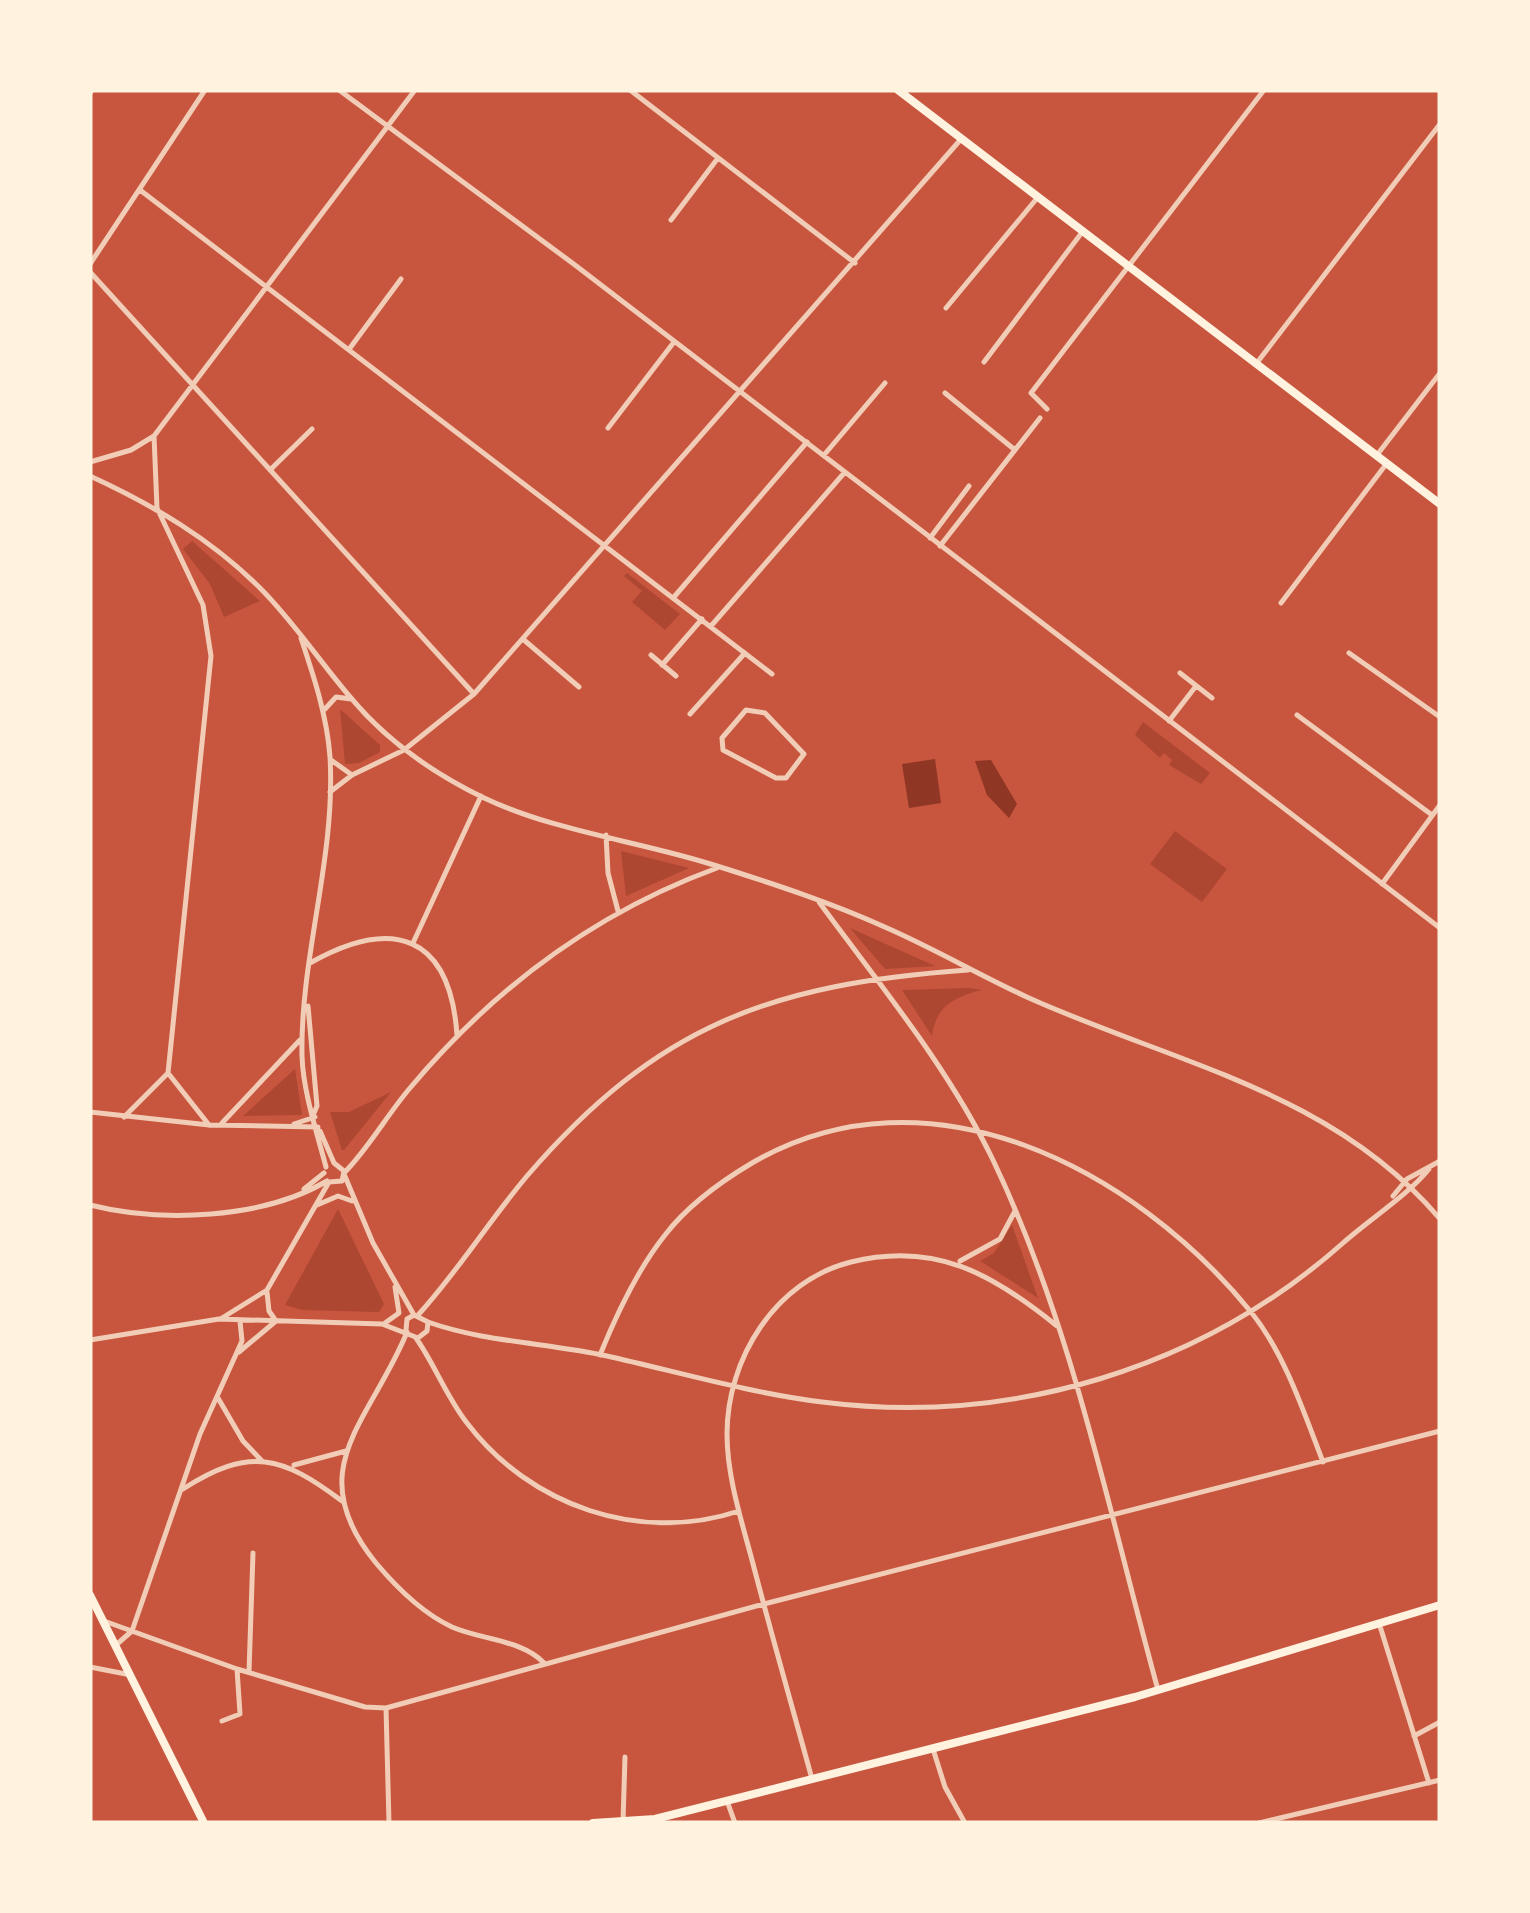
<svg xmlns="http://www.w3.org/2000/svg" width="1530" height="1913" font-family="Figtree,sans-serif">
<rect width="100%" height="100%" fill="#c8553d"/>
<path fill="#ae4732" d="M192,541L260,601L224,617L210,584L183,549Z
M627,573L680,614L665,630L632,602L642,591L624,576Z
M340,709L380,745V752L359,763L345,764Z
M1143,722L1210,773L1201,784L1169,765L1172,760L1164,753L1160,758L1135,735Z
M1175,831L1227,869L1202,902L1150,864Z
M621,851L689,868L626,896Z
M850,928L935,966L885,969Z
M969,988L982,990C954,997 936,1006 932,1036L902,990Z
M295,1069L302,1115L243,1116Z
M391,1092L344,1150H342L330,1112H349Z
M338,1209L384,1304L379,1312L302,1310L285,1305Z
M1012,1225L1038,1298L980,1261L994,1253Z"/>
<path fill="#8f3625" d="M935,759L941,803L909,808L902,764Z
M991,760L1017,804L1009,818L987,795L975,761Z"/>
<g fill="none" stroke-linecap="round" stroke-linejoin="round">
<path stroke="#f1ccb7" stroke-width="5" d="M339,90L575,265L1440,928
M630,90L855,263
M90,93L92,90
M140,190L772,674
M671,220L718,158
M90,264L205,90
M90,272L474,694
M946,308L1038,197
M350,348L401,279
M984,362L1083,231
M1256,364L1440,124
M945,393L1015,450
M1047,409L1031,393L1264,90
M608,428L674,342
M154,436L157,508L203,605L211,656L168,1073L209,1125
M824,455L885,383
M1377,455L1440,373
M90,462L131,450L154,436L415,90
M270,470L312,429
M90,476C153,505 211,539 260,588C294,622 320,662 351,698C386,740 433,773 482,797C555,832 640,841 717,866C774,884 832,903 887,928C935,949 981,976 1029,998C1174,1063 1333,1092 1440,1219
M930,538L969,486
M940,546L1040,418
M674,597L807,442
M1281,603L1387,463
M711,626L845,472
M301,638C314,677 327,716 330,757C336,857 300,957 302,1056C303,1091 317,1133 326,1167
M524,640L579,687
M1349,653L1440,717
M651,655L676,676
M662,665L702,619
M1180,673L1212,698
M325,709L336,697L351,699
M746,710L765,713L804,754L786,778H776L723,750L722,738Z
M690,714L745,653
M1297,715L1432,815
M1169,721L1196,686
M331,760L352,775
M330,792L352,775L404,750L474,694L962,138
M606,835L608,873L618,911
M1382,884L1440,805
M819,902C880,985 948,1067 993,1160C1073,1327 1109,1513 1158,1690
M413,943L481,796
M310,963C393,916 450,935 457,1035
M308,1006L317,1106L314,1113
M90,1112L209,1125L318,1127
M124,1117L168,1073
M222,1123L300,1040
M294,1124L315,1117
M320,1131L334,1163L344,1171L342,1181L329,1182
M344,1173C368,1149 387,1115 410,1088C494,988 594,913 717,868
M344,1174L373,1243L414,1315
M304,1189L324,1173
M1393,1196L1407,1179L1440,1161
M90,1205C161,1223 263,1219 327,1181
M317,1205L338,1196L352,1201
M960,1261L1000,1239L1015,1211
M267,1292L269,1311L276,1321
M419,1314C458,1271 489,1221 527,1176C658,1024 772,984 968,970
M222,1318L267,1290L329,1182
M428,1322C484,1342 548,1343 607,1356C678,1372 750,1393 822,1402C1011,1426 1201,1369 1343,1243C1370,1219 1408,1195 1429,1169
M385,1323L399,1313L395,1287
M407,1332C371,1421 299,1469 376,1563C397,1588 422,1613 452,1627C482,1640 523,1640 544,1663
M416,1338C435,1365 446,1396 467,1423C530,1506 640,1544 739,1511
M90,1340L219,1319L382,1324L418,1338L427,1331L428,1322L414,1315L407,1319L406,1330
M239,1352L276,1321
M600,1355C617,1313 637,1270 665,1235C688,1205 720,1182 752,1163C929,1060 1135,1169 1251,1312C1285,1354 1304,1413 1323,1462
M218,1398L243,1441L262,1461
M294,1465L346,1451
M183,1489C250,1446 282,1456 342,1501
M104,1621L237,1669L365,1707L386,1708L764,1604L1440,1431
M1379,1623L1429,1783
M132,1631L200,1434L242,1341L240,1321
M116,1645L132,1631
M90,1667L131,1675
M249,1672L253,1553
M386,1708L389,1823
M222,1721L240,1714L237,1669
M1414,1736L1440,1722
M933,1749L945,1787L965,1823
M812,1779C792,1706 771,1633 752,1560C741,1519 727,1476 727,1434C727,1359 775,1281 851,1262C935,1241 993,1274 1057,1326
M727,1801L735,1823
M623,1822L625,1757
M1259,1823L1440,1780"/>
<path stroke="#fff3e0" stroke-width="8" d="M898,90L1440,504
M90,1595L204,1823
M593,1823L655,1819L942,1746L1135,1697L1440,1605"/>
</g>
<rect width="1530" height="1913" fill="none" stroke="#fff3e0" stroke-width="185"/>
</svg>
